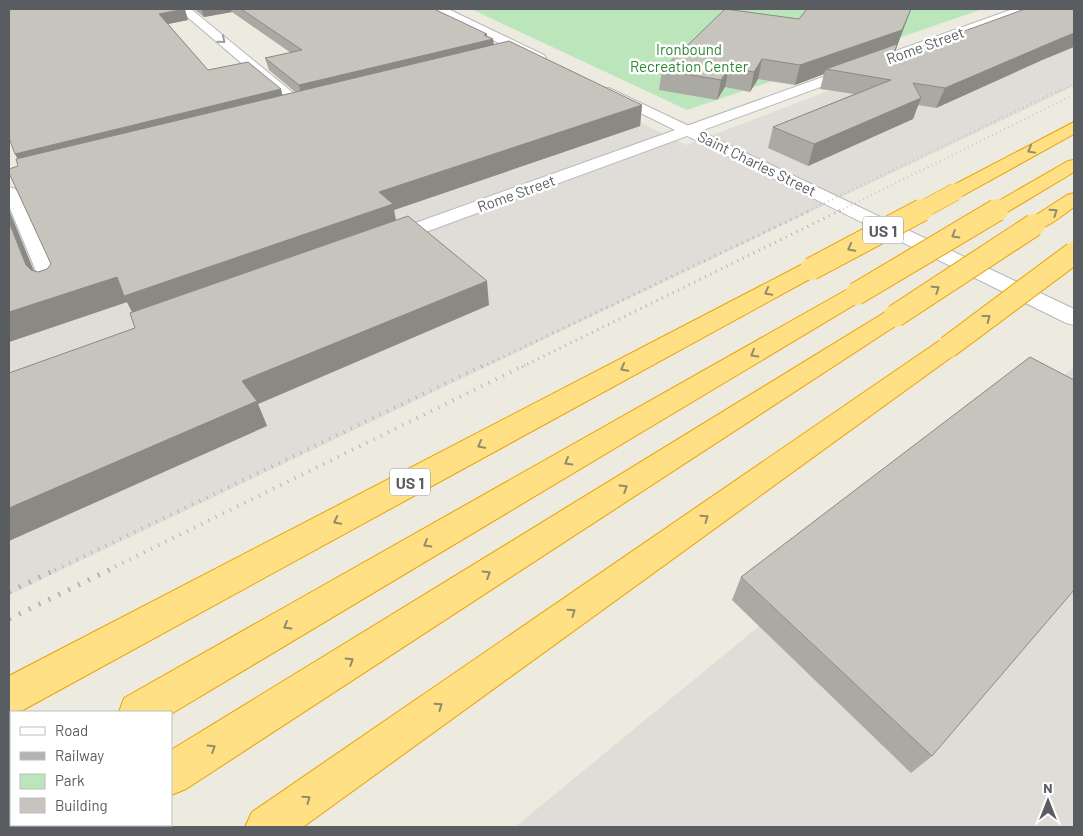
<svg xmlns="http://www.w3.org/2000/svg" width="1083" height="836" font-family="Barlow,sans-serif">
<rect width="100%" height="100%" fill="#edeae0"/>
<path fill="#e0ddd8" d="M1045,9H1074V86L9,595V192L515,60L686,145Z
M1074,367V827H515Z"/>
<path fill="#bbe6bb" d="M471,9H983L687,110Z"/>
<g fill="none" stroke-linecap="round" stroke-linejoin="round">
<defs>
<path id="service" d="M9,187L15,189L20,194L63,288L60,292L53,294L46,292L43,288L9,206Z"/>
<path id="minor" d="M178,9H191L304,102L307,105L304,108H294Z
M1013,9H1029L1027,11L393,244L386,246L379,244L376,240L379,236Z"/>
<path id="tertiary" d="M433,9H448L544,55L546,58L544,61H534Z
M609,88L1074,309V325L1066,323L604,95L602,92L604,89Z"/>
<path id="motorway" d="M1074,122V134L962,196L955,198L948,196L946,192L948,188Z
M1074,160V172L1004,214L997,216L990,214L987,210L990,206L1068,161Z
M1074,193V207C1061,216 1044,233 1027,229L1024,225L1027,221L1067,195Z
M811,262L819,264L822,269L819,274L23,710L11,712L9,715V676L803,264Z
M856,287L864,289L867,294L864,299L171,714V712H119L124,698L848,289Z
M895,309L903,311L907,316L903,321L186,789L171,795V750L887,311Z
M948,339L957,341L960,347L957,353L303,827H245L252,812L939,341Z
M11,765V808L9,809V766Z
M66,825H113L112,827H65Z"/>
</defs>
<use href="#service" stroke="#b6b8bd" stroke-width="2"/>
<use href="#minor" stroke="#b6b8bd" stroke-width="2"/>
<use href="#tertiary" stroke="#b6b8bd" stroke-width="2"/>
<use href="#motorway" stroke="#eca200" stroke-width="2"/>
<use href="#service" fill="#fff" fill-rule="evenodd"/>
<use href="#minor" fill="#fff" fill-rule="evenodd"/>
<use href="#tertiary" fill="#fff" fill-rule="evenodd"/>
<use href="#motorway" fill="#ffe084" fill-rule="evenodd"/>
<path stroke="#b2b3b3" stroke-width="2" stroke-dasharray="0.5 3" stroke-linecap="butt" d="M1058,92L1074,84"/>
<path stroke="#b2b3b3" stroke-width="2.5" stroke-dasharray="0.5 4" stroke-linecap="butt" d="M808,211L1060,90
M839,211L1074,95"/>
<path stroke="#b2b3b3" stroke-width="3" stroke-dasharray="1 5" stroke-linecap="butt" d="M482,367L811,210
M522,367L841,210"/>
<path stroke="#b2b3b3" stroke-width="4" stroke-dasharray="1 7" stroke-linecap="butt" d="M55,570L484,365
M108,570L525,365"/>
<path stroke="#b2b3b3" stroke-width="5" stroke-dasharray="2 9" stroke-linecap="butt" d="M9,592L57,569
M9,619L111,569"/>
<defs>
<path id="motorway-bridge-far1" d="M920,211L955,192"/>
<path id="motorway-bridge" d="M811,269L922,210
M856,294L997,210
M895,316L1034,225
M948,347L1074,253"/>
</defs>
<use href="#motorway-bridge-far1" stroke="#eca200" stroke-width="18" stroke-linecap="butt"/>
<use href="#motorway-bridge" stroke="#eca200" stroke-width="24" stroke-linecap="butt"/>
<use href="#motorway-bridge-far1" stroke="#ffe084" stroke-width="17"/>
<use href="#motorway-bridge" stroke="#ffe084" stroke-width="22"/>
</g>
<path fill="#aba9a3" d="M9,9L188,20L168,24L208,70L281,89L282,95L295,92L269,70L265,58L291,53L232,12L204,17L194,9H434L493,39L494,45L642,105L640,126L394,210L396,220L489,305L258,404L267,426L135,328L132,312L127,302L9,342V210L34,271L38,272L47,269L51,264L18,166V159L15,154L10,127Z
M807,9H911L893,56L1040,61L936,108L918,105L913,119L808,166L768,148L773,127L854,94L820,89L824,74L795,85L758,79L750,92L725,87L717,100L659,90L662,70L799,19Z
M741,577L932,756L911,773L732,600Z"/>
<path fill="#8b8984" d="M185,9L188,20L163,25L159,14Z
M201,9H231L232,12L204,17Z
M911,9L896,49L826,69L824,74L795,85L800,65Z
M1074,33V47L1040,61L936,108L945,88L1050,43Z
M487,34V41L493,39L494,51L302,98L299,85Z
M762,59L758,79L750,92L754,72Z
M729,68L725,87L717,100L721,80Z
M281,89L284,102L23,168L15,154Z
M921,98L913,119L808,166L814,144Z
M642,105L640,126L394,210L397,227L136,320L127,302L9,342V312Z
M9,210L41,289L26,265L9,222Z
M487,281L489,305L258,404L267,426L9,541V508L242,381Z"/>
<path fill="#c7c4bd" stroke="#8b8984" d="M9,9H184L159,14L208,70L248,62L281,89L15,154L9,138V128L10,127L9,125Z
M241,9H434L487,34L484,35L493,39L299,85L265,58L302,50Z
M725,9L799,19L807,9H911L902,30L800,65L762,59L754,72L729,68L721,80L662,70Z
M1025,9H1074V33L1050,43L945,88L913,83L921,98L814,144L773,127L891,80L826,69L897,44L893,57Z
M509,41L642,105L379,192L393,204L124,296L117,277L9,312V222L26,265L31,270L38,272L47,269L51,264L9,173V169L18,166L16,159Z
M408,216L487,281L242,381L257,401L9,508V373L135,328L130,313Z
M1030,357L1074,380V590L932,756L741,577Z"/>
<defs><path id="oneway-chevron" d="M-2-3.5L2.5 0L-2 3.5" fill="none" stroke-width="1.6" stroke-linecap="round" stroke-linejoin="round" transform="scale(1.25)"/></defs>
<use stroke="#9b9ea1" href="#oneway-chevron" transform="translate(222 40) rotate(40)"/>
<g stroke="#938b6e">
<use href="#oneway-chevron" transform="translate(1031 150) rotate(151)"/>
<use href="#oneway-chevron" transform="translate(1054 212) rotate(-34)"/>
<use href="#oneway-chevron" transform="translate(955 235) rotate(149)"/>
<use href="#oneway-chevron" transform="translate(851 248) rotate(152)"/>
<use href="#oneway-chevron" transform="translate(936 289) rotate(-33)"/>
<use href="#oneway-chevron" transform="translate(768 292) rotate(152)"/>
<use href="#oneway-chevron" transform="translate(987 318) rotate(-37)"/>
<use href="#oneway-chevron" transform="translate(754 354) rotate(150)"/>
<use href="#oneway-chevron" transform="translate(624 368) rotate(152)"/>
<use href="#oneway-chevron" transform="translate(481 445) rotate(152)"/>
<use href="#oneway-chevron" transform="translate(568 462) rotate(150)"/>
<use href="#oneway-chevron" transform="translate(624 488) rotate(-32)"/>
<use href="#oneway-chevron" transform="translate(705 518) rotate(-35)"/>
<use href="#oneway-chevron" transform="translate(337 521) rotate(152)"/>
<use href="#oneway-chevron" transform="translate(427 544) rotate(150)"/>
<use href="#oneway-chevron" transform="translate(487 574) rotate(-32)"/>
<use href="#oneway-chevron" transform="translate(572 612) rotate(-35)"/>
<use href="#oneway-chevron" transform="translate(287 626) rotate(150)"/>
<use href="#oneway-chevron" transform="translate(350 661) rotate(-32)"/>
<use href="#oneway-chevron" transform="translate(439 706) rotate(-35)"/>
<use href="#oneway-chevron" transform="translate(212 748) rotate(-32)"/>
<use href="#oneway-chevron" transform="translate(307 799) rotate(-35)"/>
</g>
<g text-anchor="middle" dominant-baseline="central" stroke-width="5" stroke-linejoin="round" paint-order="stroke">
<g font-size="15" fill="#595d62" stroke="#fff">
<text transform="translate(925 45) rotate(-20)">Rome Street</text>
<text transform="translate(757 163) rotate(26)">Saint Charles Street</text>
<text transform="translate(516 193) rotate(-20)">Rome Street</text>
</g>
<g font-size="15" fill="#328736" stroke="#fff">
<text x="689" y="49">Ironbound<tspan x="689" dy="17">Recreation Center</tspan></text>
</g>
<g fill="#fff" stroke="#8b8e91" stroke-width="1">
<rect x="863" y="216.5" width="40" height="27" rx="4"/>
<rect x="390" y="468.5" width="40" height="27" rx="4"/>
</g>
<g font-size="16" font-weight="bold" fill="#595d62">
<text x="883" y="230">US 1</text>
<text x="410" y="482">US 1</text>
</g>
</g>
<rect width="1083" height="836" fill="none" stroke="#595d62" stroke-width="20"/>
<rect x="10" y="711" width="162" height="115" fill="#ffffff" stroke="#bdbec0"/>
<rect x="20" y="727" width="25" height="8" fill="#ffffff" stroke="#bdbec0"/>
<text x="55" y="736" font-size="15" fill="#595d62">Road</text>
<rect x="20" y="752" width="25" height="8" fill="#b2b3b3" stroke="#bdbec0"/>
<text x="55" y="761" font-size="15" fill="#595d62">Railway</text>
<rect x="20" y="774" width="25" height="15" fill="#bbe6bb" stroke="#bdbec0"/>
<text x="55" y="786" font-size="15" fill="#595d62">Park</text>
<rect x="20" y="798" width="25" height="15" fill="#c7c4bd" stroke="#bdbec0"/>
<text x="55" y="811" font-size="15" fill="#595d62">Building</text>
<g transform="translate(1048 801)" stroke="#ffffff" stroke-width="4" paint-order="stroke">
<path d="M0-4L9 19L0 12L-9 19Z" fill="#595d62"/>
<text y="-8" font-size="14" font-weight="bold" text-anchor="middle" fill="#595d62">N</text>
</g>
</svg>
